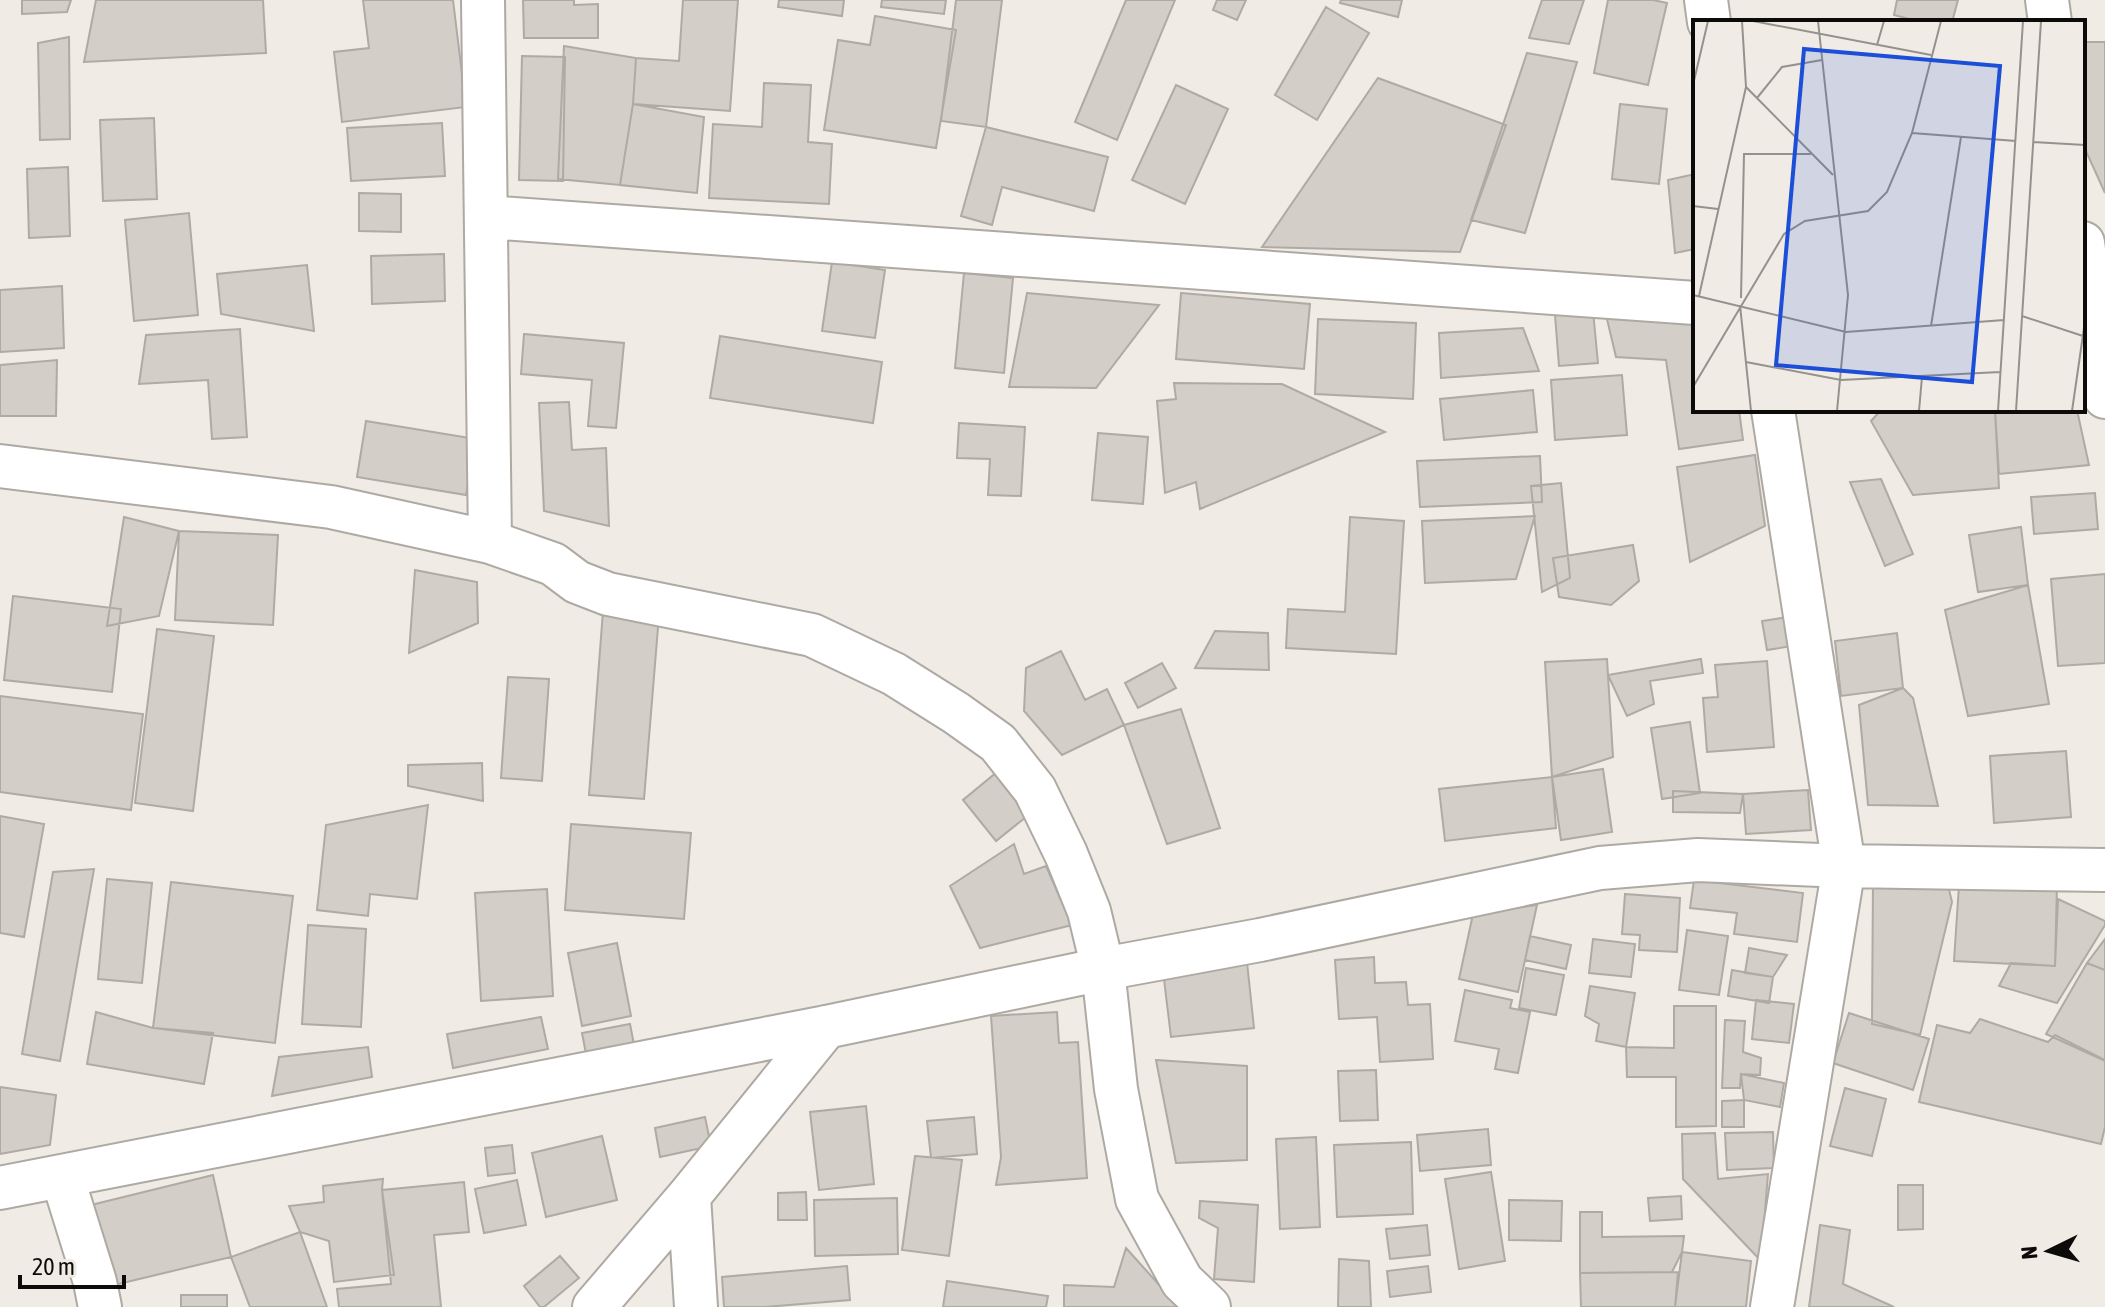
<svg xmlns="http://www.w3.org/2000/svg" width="2105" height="1307" font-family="'Asap Condensed',sans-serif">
<rect width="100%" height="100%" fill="#f0ebe5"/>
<path fill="#d3cec8" stroke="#afaaa4" stroke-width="2" d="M22,0H71L67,12L22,14Z
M96,0H263L266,53L84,62Z
M363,0H453L466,107L342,122L334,52L369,48Z
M523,0H574V5L598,4V38H524Z
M683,0H738L730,111L633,104L636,58L679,61Z
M779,0H844L842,16L778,7Z
M882,0H946L944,14L881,7Z
M956,0H1002L986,127L941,121Z
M1126,0H1175L1117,140L1075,122Z
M1217,0H1246L1237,20L1213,10Z
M1341,0H1402L1398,17L1340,3Z
M1542,0H1584L1569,44L1529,38Z
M1608,0H1653L1667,3L1648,85L1594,73Z
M1897,0H1958L1952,22H1921L1894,15Z
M1326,7L1369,33L1317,120L1275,95Z
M875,16L956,30L936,148L824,130L838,40L870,45Z
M69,37L70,139L40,140L38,43Z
M2084,42H2105V193L2085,149Z
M564,46L636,58L633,104L620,185L558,179Z
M1527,53L1577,62L1525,233L1471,220Z
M522,56L565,57L563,181L519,180Z
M1378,78L1506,125L1460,252L1262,247Z
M764,83L811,85L808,142L832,144L829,204L709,198L713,124L762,127Z
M1176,85L1228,109L1185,204L1132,180Z
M633,104L704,117L697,193L620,185Z
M1620,104L1667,109L1659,184L1612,179Z
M154,118L157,199L103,201L100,120Z
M442,123L445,176L351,181L347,128Z
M986,127L1108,157L1094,211L1002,187L992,225L961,216Z
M68,167L70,236L29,238L27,169Z
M1695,174V249L1675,253L1668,180Z
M359,193L401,194V232L359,231Z
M189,213L198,315L134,321L125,220Z
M444,254L445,301L372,304L371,256Z
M832,262L885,270L875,338L822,331Z
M307,265L314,331L221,314L217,274Z
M964,273L1013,278L1004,373L955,368Z
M62,286L64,348L0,352V290Z
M1027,293L1159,305L1096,388L1009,387Z
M1181,293L1310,304L1304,369L1176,359Z
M1593,311L1598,363L1559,366L1555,315Z
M1606,315L1695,324V410H1739L1743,440L1679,449L1666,360L1616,357Z
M1318,319L1416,323L1413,399L1315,394Z
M1523,328L1539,371L1441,378L1439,333Z
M240,329L247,437L212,439L208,380L139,384L146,335Z
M524,334L624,343L616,428L588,426L592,380L521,374Z
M720,336L882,362L873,423L710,398Z
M57,360L56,416H0V365Z
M1622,375L1627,435L1555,440L1551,380Z
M1174,383L1282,384L1385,432L1200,509L1196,482L1165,493L1157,401L1176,399Z
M1533,390L1537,432L1444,440L1440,399Z
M569,402L572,450L606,448L609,526L544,511L539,403Z
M1881,410H1995L1999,488L1913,495L1871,421Z
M1995,410H2077L2089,465L1999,474Z
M366,421L476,439L466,495L357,477Z
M959,423L1025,427L1021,496L988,495L990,459L957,458Z
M1098,433L1148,437L1143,504L1092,500Z
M1755,455L1765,526L1690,562L1677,467Z
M1540,456L1542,502L1420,507L1417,461Z
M1881,479L1913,554L1885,566L1850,482Z
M1561,483L1570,578L1542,592L1531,486Z
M2095,493L2098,529L2034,534L2031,497Z
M1535,516L1516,579L1425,583L1422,521Z
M124,517L179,531L159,616L107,626Z
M1350,517L1404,521L1396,654L1286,648L1288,609L1345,612Z
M2021,527L2028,585L1978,592L1969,535Z
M179,531L278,535L273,625L175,620Z
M1633,545L1639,581L1611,605L1559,597L1553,558Z
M415,570L477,582L478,623L409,653Z
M2105,574V663L2058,666L2051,579Z
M2028,585L2049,704L1968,716L1945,610Z
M13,596L121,609L112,692L4,680Z
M603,611L659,615L644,799L589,795Z
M1788,617L1792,646L1767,650L1762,621Z
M157,629L214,636L193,811L135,803Z
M1215,631L1268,633L1269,670L1195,668Z
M1897,633L1903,688L1841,696L1835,641Z
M1061,651L1085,700L1107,689L1124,725L1062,755L1024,711L1026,668Z
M1607,659L1613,757L1552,777L1545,662Z
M1701,659L1703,673L1650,681L1654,704L1627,716L1608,675Z
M1767,661L1774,747L1707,752L1703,698L1718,697L1715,665Z
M1162,663L1176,688L1138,708L1125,683Z
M508,677L549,679L542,781L501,778Z
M1903,688L1913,698L1938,806L1868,805L1859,705Z
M0,696L143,714L131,810L0,792Z
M1181,709L1220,828L1167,844L1124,725Z
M1690,722L1700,793L1662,799L1651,728Z
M2066,751L2071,817L1994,823L1990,756Z
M482,763L483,801L408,786V765Z
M1603,769L1612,832L1561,840L1552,777Z
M997,772L1031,813L996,841L963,800Z
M1552,777L1556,828L1445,841L1439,789Z
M1808,790L1811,830L1746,834L1743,794Z
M1673,791L1743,794L1740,813L1673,812Z
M428,805L417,899L370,894L368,916L317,910L326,825Z
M0,816L44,824L24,937L0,933Z
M571,824L691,833L684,919L565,910Z
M1014,844L1024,874L1046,866L1072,925L980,948L950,886Z
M94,869L60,1061L22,1054L53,872Z
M107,879L152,883L142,983L98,979Z
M1694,880L1803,893L1797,942L1734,934L1737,913L1690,908Z
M1873,880L1947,881L1952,902L1920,1035L1872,1024Z
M171,882L293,896L275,1043L153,1028Z
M1959,885H2057L2055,966L1954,961Z
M547,889L553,996L481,1001L475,893Z
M1625,894L1680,898L1677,952L1639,950L1640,935L1622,934Z
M2058,899L2105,921V925L2057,1003L1999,986L2011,963L2055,966Z
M1537,905L1518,992L1459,979L1473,914Z
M308,925L366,929L361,1027L302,1024Z
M1687,930L1728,936L1719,995L1679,990Z
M1530,936L1571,945L1566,969L1525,960Z
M1593,939L1635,944L1631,977L1589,973Z
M2105,939V970L2087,963Z
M617,943L631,1016L582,1026L568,953Z
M1749,948L1787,955L1773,977L1745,973Z
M1374,957L1375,983L1406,982L1408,1005L1430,1004L1433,1059L1380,1062L1377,1017L1339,1019L1335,960Z
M1247,962L1254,1028L1171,1037L1163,971Z
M2087,963L2105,970V1061L2046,1034Z
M1526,968L1564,975L1556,1015L1519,1008Z
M1732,970L1773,977L1769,1003L1728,996Z
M1590,986L1635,993L1626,1047L1596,1041L1599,1024L1585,1016Z
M1465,990L1512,1000L1510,1008L1530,1012L1518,1073L1495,1069L1499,1049L1455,1041Z
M1756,1000L1794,1004L1789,1043L1752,1039Z
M1674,1006H1716V1126L1676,1127V1077H1627L1626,1047L1674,1048Z
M96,1012L153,1028L213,1033L204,1084L87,1064Z
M1057,1012L1059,1043L1078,1042L1087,1178L996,1185L1001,1157L991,1016Z
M1849,1013L1929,1039L1913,1090L1833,1063Z
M541,1017L548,1049L453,1068L447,1034Z
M1980,1019L2048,1042L2055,1035L2105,1060V1127L2101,1144L1919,1102L1937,1025L1970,1033Z
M1725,1020L1745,1021L1743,1052L1761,1058L1760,1075L1741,1074L1740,1088H1722Z
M630,1024L635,1050L587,1059L582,1033Z
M368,1047L372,1077L272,1096L279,1057Z
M1156,1060L1247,1066V1160L1176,1163Z
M1376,1070L1378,1120L1340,1121L1338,1071Z
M1741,1074L1784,1083L1780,1107L1744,1100Z
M0,1087L56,1095L50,1145L0,1154Z
M1845,1088L1886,1099L1872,1156L1830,1146Z
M1744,1100V1127H1722V1101Z
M866,1106L874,1184L819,1190L810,1112Z
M705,1117L711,1146L660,1157L655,1128Z
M974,1117L977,1154L931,1158L927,1121Z
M1488,1129L1491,1165L1420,1171L1417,1135Z
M1773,1132L1774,1168L1727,1170L1725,1133Z
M1715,1133L1718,1179L1768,1174L1761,1261L1683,1179L1682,1134Z
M602,1136L617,1200L546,1217L532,1153Z
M1316,1137L1320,1227L1280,1229L1276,1139Z
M1411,1142L1413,1214L1337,1217L1334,1145Z
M512,1145L515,1173L488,1176L485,1148Z
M915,1156L962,1160L949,1256L902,1250Z
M1491,1172L1505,1261L1459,1269L1445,1179Z
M213,1175L231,1257L110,1286L91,1205Z
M383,1179L382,1190L394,1275L334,1282L329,1241L300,1232L289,1206L324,1202L323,1186Z
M517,1180L526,1225L484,1233L475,1189Z
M464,1182L469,1232L434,1235L441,1307H339L337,1289L391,1284L382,1190Z
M1898,1185H1923V1229L1898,1230Z
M806,1192L807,1220H778V1193Z
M1681,1196L1682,1219L1650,1221L1648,1198Z
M897,1198L898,1254L815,1256L814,1200Z
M1509,1200L1562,1201L1561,1241L1509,1240Z
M1200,1201L1258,1205L1254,1282L1214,1279L1218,1228L1199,1218Z
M1580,1212H1602V1237L1684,1236L1682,1252L1672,1272L1580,1273Z
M1427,1225L1430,1255L1390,1259L1386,1229Z
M1820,1225L1850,1230L1843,1284L1894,1307H1809Z
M300,1232L327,1307H250L231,1257Z
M1126,1248L1179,1307H1064V1285L1114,1287Z
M1682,1252L1751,1261L1746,1307H1675Z
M560,1256L579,1278L544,1307H540L524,1286Z
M1339,1259L1369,1261L1371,1307H1338Z
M847,1266L850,1300L765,1307H724L722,1277Z
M1428,1266L1431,1292L1390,1297L1387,1271Z
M1678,1272L1675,1307H1581L1580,1273Z
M947,1281L1048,1296L1046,1307H943Z
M181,1295H227V1307H181Z"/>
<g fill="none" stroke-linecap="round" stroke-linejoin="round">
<defs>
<path id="minor" d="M483,0L490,542
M1706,0L1709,22
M2047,0L2050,22
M486,217L1695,303
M2083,243L2105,397
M0,466L331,507L490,542L553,564L577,582L608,594L812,635L894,674L956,713L998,743L1035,790L1066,854L1089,911L1103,969L1116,1089L1137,1199L1182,1281L1209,1307
M62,1176L95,1282L100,1307
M0,1188L826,1027L1103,969L1260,940L1600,868L1698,860L1844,866L2105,870
M689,1196L696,1307
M594,1307L689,1196L826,1027
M1772,1307L1844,866L1773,410"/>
</defs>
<use href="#minor" stroke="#aea9a3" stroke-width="46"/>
<use href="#minor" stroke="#fff" stroke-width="42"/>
</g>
<g transform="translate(1693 20)">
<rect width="392" height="392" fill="#f0ebe5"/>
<path fill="none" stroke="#95918d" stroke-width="2" d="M60,1L238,35M125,1L155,275L144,391M184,25L191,1M0,65L15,1M53,67L140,155M64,78L89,47L129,40M219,113L323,121M340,122L392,125M0,186L25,189M0,275L153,312L311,300M6,276L53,67L49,1M48,278L51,134H118M47,285L58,391M329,296L390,316M238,306L268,117M53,342L148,360L307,352M0,367L91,214L112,201L175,191L194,172L219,113L248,1M226,391L229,357M305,391L330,1M323,391L348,1M379,391L392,301"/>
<path fill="#1d4ed8" fill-opacity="0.15" stroke="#1d4ed8" stroke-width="4" d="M111,29L307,46L279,362L83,345Z"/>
<rect width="392" height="392" fill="none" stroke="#0d0b09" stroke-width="4"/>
</g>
<g transform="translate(2049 1251) rotate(265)" stroke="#f0ebe5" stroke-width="6" paint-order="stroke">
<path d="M0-6L14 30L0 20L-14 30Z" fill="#0d0b09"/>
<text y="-12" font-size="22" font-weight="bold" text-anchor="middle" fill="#0d0b09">N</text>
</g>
<path d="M20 1275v12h104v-12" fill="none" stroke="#0d0b09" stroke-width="4"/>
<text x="32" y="1275" font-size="24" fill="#0d0b09" stroke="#f0ebe5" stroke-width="6" paint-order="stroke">20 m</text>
</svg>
